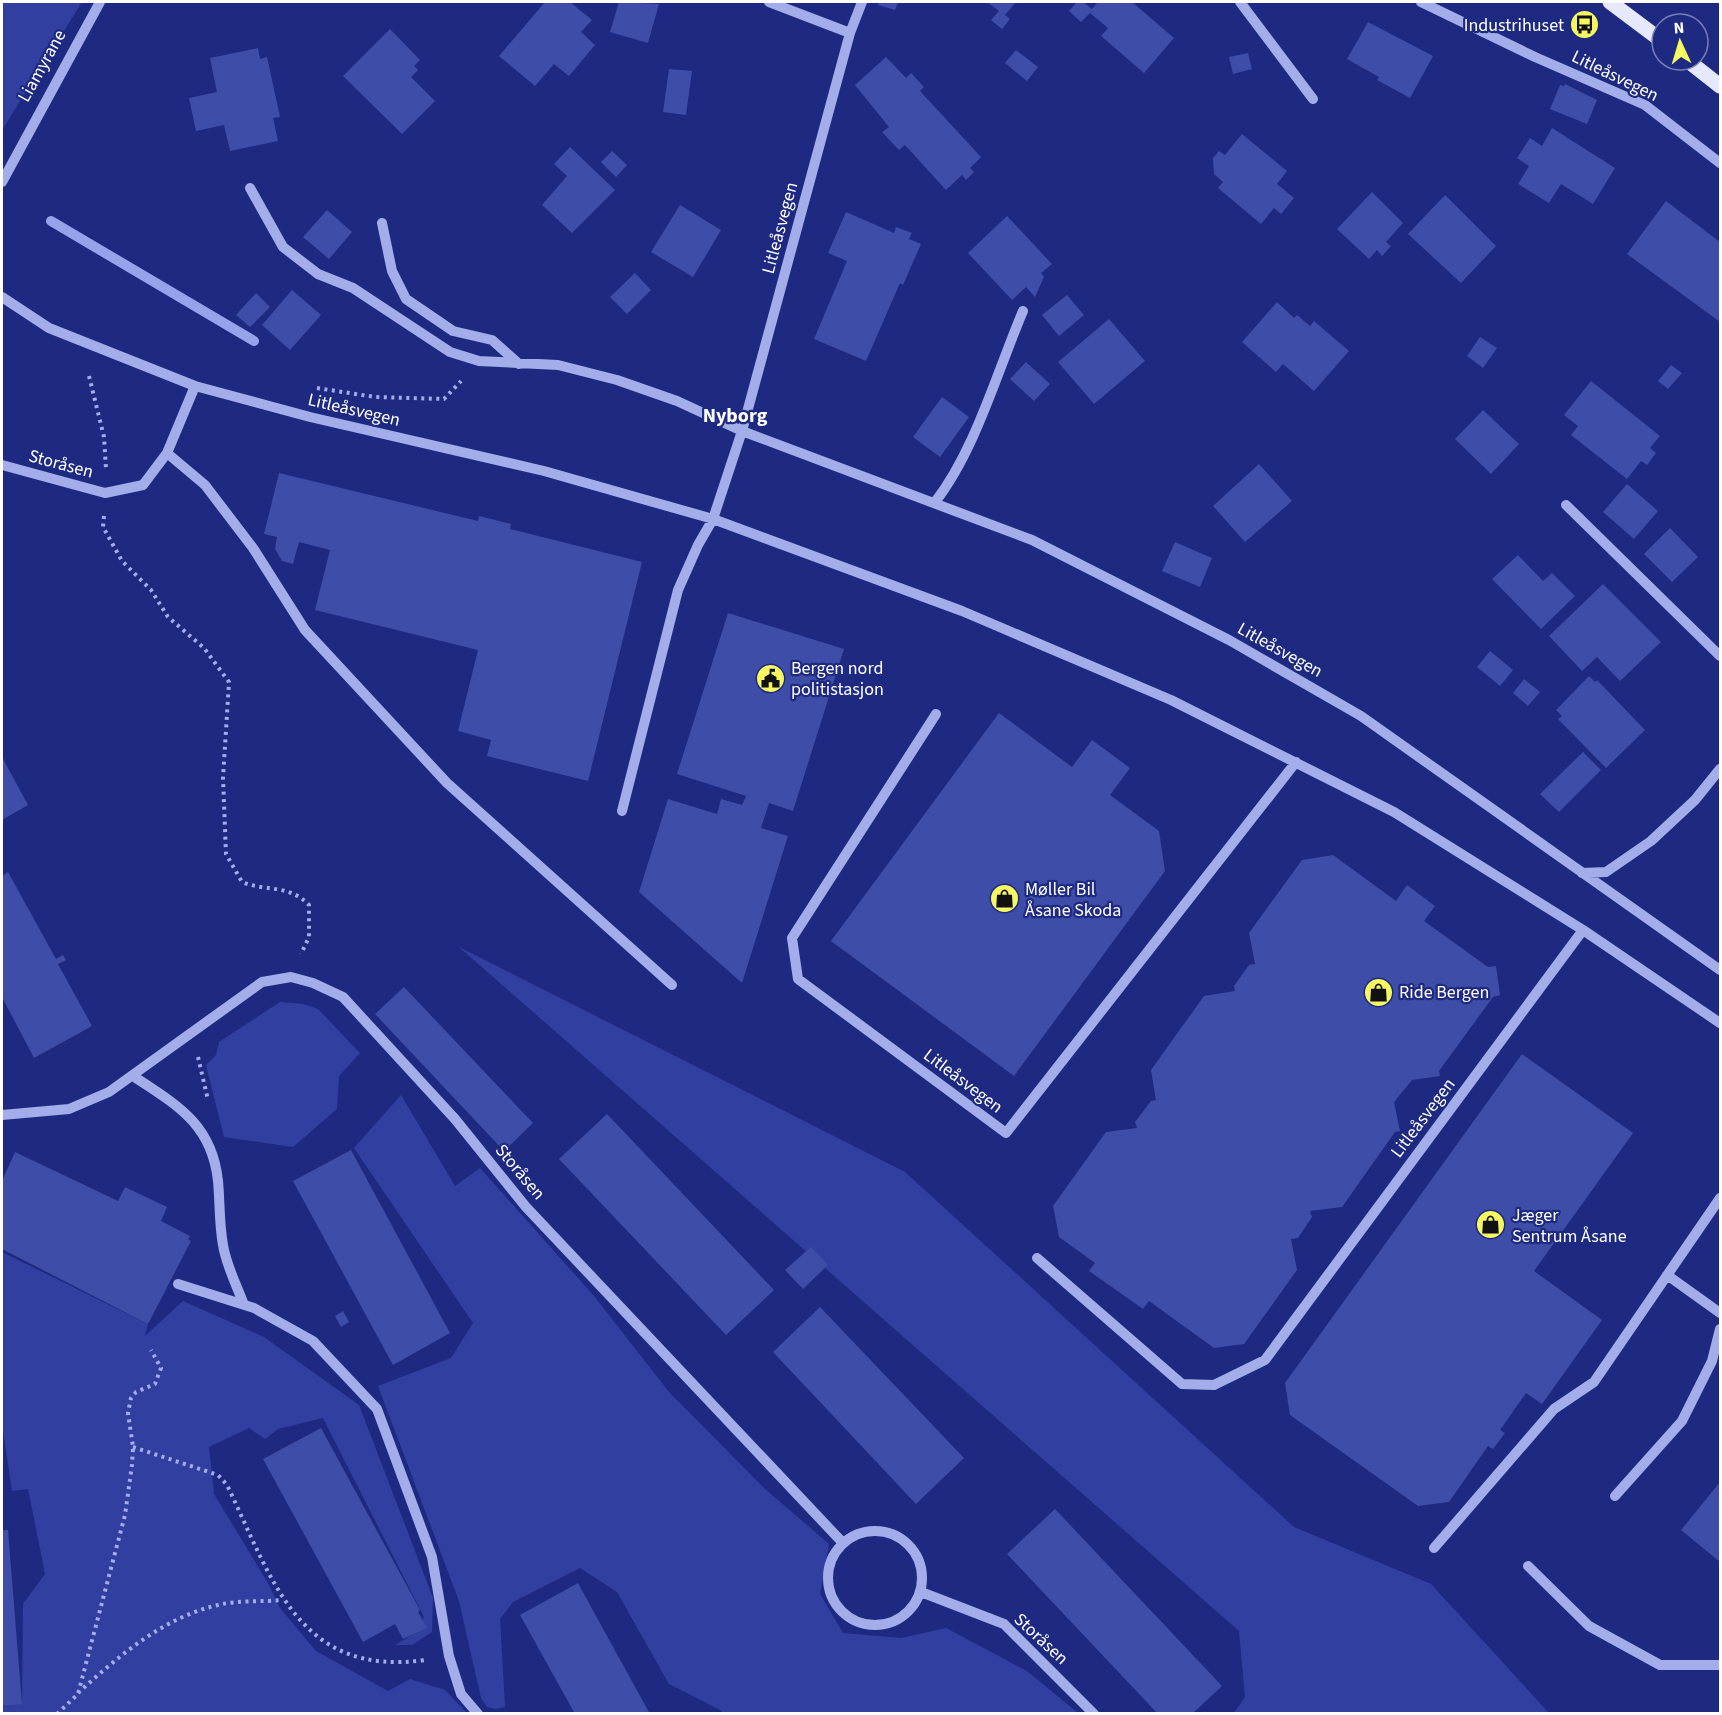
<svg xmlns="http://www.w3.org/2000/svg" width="1722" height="1715" font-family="'Source Sans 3',sans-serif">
<rect width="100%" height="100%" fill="#1e2a81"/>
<path fill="#3140a0" d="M2,2H82L2,130Z
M459,947L905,1172L1294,1527L1431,1584L1549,1713H1234L1245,1697L1239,1631Z
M280,1002L303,1004L318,1009L360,1053L339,1076L337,1109L293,1147L224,1137L206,1065L216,1055L219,1042Z
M401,1095L455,1186L480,1168L594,1296L669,1392L765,1489L829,1544L820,1594L843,1633L901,1638L946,1628L1027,1671L1078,1713H720L722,1711L669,1684L617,1592L580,1568L513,1602L500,1619L505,1707L495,1709L487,1707L481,1698L459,1601L378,1386L451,1358L473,1323L354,1148Z
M2,1252L148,1324L145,1336L183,1301L264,1337L359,1405L433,1598L432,1632L412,1645H395L419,1631L424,1617L323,1418L278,1429L265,1439L249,1428L209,1447L214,1494L268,1583L280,1608L316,1651L388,1691L410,1679L445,1690L467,1713H2V1707L22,1702L23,1604L45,1574L28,1489L12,1491L2,1424Z"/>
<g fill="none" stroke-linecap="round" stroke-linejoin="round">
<path stroke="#96a3eb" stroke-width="10" d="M51,221L254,341"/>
</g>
<path fill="#3e4da7" d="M545,2H570L592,20L581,32L595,45L569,76L554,64L535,86L499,56Z
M619,2L659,4L648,43L610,32Z
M879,2H898L895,10L878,5Z
M987,2H1016L1005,15L1010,19L1002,29L991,20L999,11Z
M1077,2H1083L1092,9L1098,2H1132L1174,38L1144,73L1101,36L1108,28L1090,13L1081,22L1069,11Z
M1368,22L1433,56L1410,98L1377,80L1379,77L1347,59Z
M390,29L420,60L414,66L418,70L411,77L435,101L402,134L343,76Z
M258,48L260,59L267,57L280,117L273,118L278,141L230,151L224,125L196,131L189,98L217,92L210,58Z
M1016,50L1038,67L1027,81L1005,63Z
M1248,53L1252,69L1233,74L1229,57Z
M886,57L906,78L911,73L924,87L920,91L981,157L970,168L974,172L966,180L962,175L946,190L905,145L899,150L882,132L889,127L855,85Z
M669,69L692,71L686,115L663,112Z
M1565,84L1597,100L1587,124L1550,109L1560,85L1564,86Z
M1552,128L1615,168L1593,204L1561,184L1549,203L1518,184L1529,166L1517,158L1530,138L1542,146Z
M1242,134L1287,171L1277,184L1294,198L1281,214L1274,208L1261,224L1218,188L1223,182L1214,174L1213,158L1219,151L1225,155Z
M570,147L615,190L572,233L542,205L567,176L554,164Z
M612,151L627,165L616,177L601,162Z
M1372,192L1403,223L1386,242L1391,246L1382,256L1377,250L1369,259L1337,229Z
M1445,195L1496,246L1461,283L1408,234Z
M1666,201L1720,242V322L1627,254Z
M680,205L721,230L693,277L651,252Z
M327,210L352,232L329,259L303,237Z
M846,212L894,233L896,227L912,233L909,239L921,244L903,285L900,283L866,361L814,339L847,261L828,253Z
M1007,216L1052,264L1041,273L1044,277L1035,297L1026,287L1012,300L968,253Z
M635,273L651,290L627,314L610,297Z
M292,290L321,315L290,350L262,325Z
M256,293L270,307L250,327L236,315Z
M1067,295L1084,315L1059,336L1042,315Z
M1277,302L1294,318L1297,315L1310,326L1314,321L1349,351L1314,391L1283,364L1276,372L1242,342Z
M1109,319L1145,361L1094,404L1058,362Z
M1480,337L1497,348L1483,368L1467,356Z
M1026,362L1050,384L1034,401L1010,379Z
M1671,365L1682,373L1668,389L1658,381Z
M1591,381L1660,436L1650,448L1656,453L1647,465L1641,461L1627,479L1571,435L1578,426L1564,415Z
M942,397L969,417L940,457L913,437Z
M1483,410L1519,444L1491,474L1455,439Z
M1259,464L1292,501L1245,542L1213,506Z
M279,473L478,521L479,516L511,524L510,529L642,562L588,781L487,756L491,740L458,731L478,650L315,610L330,550L299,542L293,564L282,561L275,549L277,537L264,534Z
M1627,484L1658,511L1634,539L1603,512Z
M1670,528L1698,557L1672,582L1644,554Z
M1175,542L1212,558L1200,587L1162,571Z
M1518,555L1543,581L1552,573L1575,596L1541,629L1492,579Z
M1603,584L1661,642L1620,681L1597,657L1582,671L1549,636Z
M728,613L844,649L793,811L769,803L761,828L788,836L742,983L639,892L668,799L717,814L721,799L742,805L746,796L677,774Z
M1490,651L1513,670L1500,686L1477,667Z
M1589,676L1595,682L1597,680L1645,730L1606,768L1558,719L1562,716L1556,710Z
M1524,679L1540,692L1528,706L1513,693Z
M999,713L1072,767L1092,740L1130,768L1110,795L1159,831L1165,871L1014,1076L831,941Z
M1583,752L1601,770L1559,812L1540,794Z
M2,757L28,805L2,820Z
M1333,855L1396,901L1407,885L1435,906L1424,921L1488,967L1496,966L1500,995L1493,997L1439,1071L1440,1076L1412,1080L1394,1102L1400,1131L1395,1132L1342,1207L1310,1211L1312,1217L1298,1238L1291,1239L1297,1270L1244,1344L1214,1348L1149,1301L1143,1309L1089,1271L1095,1263L1059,1237L1053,1206L1106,1132L1137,1128L1135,1122L1151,1101L1156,1100L1151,1070L1204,996L1235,991L1234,986L1249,965L1255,964L1249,933L1302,860Z
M8,872L56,959L63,955L66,960L58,964L92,1026L34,1058L2,997V876Z
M404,987L533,1123L504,1151L375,1014Z
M1522,1054L1633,1133L1534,1271L1602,1320L1542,1404L1526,1393L1500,1430L1505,1433L1493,1449L1488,1446L1449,1502L1418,1506L1290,1415L1285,1383Z
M607,1114L774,1290L726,1335L559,1159Z
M351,1150L450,1333L393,1365L293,1181Z
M15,1152L118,1201L125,1187L167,1207L161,1221L190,1236L188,1239L191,1241L148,1324L2,1249V1181Z
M811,1247L828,1265L803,1289L785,1270Z
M820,1307L964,1458L916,1504L773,1352Z
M343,1311L349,1322L341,1327L335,1316Z
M321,1428L420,1610L418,1612L427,1628L403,1639L395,1624L363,1642L263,1459Z
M1720,1482V1562L1681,1530Z
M1055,1509L1222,1686L1192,1714H1158L1007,1554Z
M2,1530H8L22,1704L2,1706Z
M578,1583L596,1616L650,1714H575L520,1615Z"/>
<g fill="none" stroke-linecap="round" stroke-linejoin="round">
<path stroke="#a3ade9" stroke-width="4" stroke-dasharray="3 4.5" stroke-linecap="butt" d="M89,376L104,437L106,469
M317,388L375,397L444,399L461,381
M104,516L103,527L122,561L151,590L168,617L204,648L229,682L223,778L226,854L242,882C267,892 289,884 309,905V937L301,954
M198,1057L208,1100
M133,1447L218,1475L227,1485C272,1578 298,1678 425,1660
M78,1693C119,1656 162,1618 218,1605C238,1600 262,1602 283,1600
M57,1714L78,1694L125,1515L132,1465L133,1447L128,1413L131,1398L136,1392L155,1384L161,1368L151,1350"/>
<path stroke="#a3ade9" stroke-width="10" d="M769,2L850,33
M1240,2L1313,99
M1421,2L1535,57L1645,105L1720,163
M2,182L100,2
M250,188L283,247L318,274L353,288L450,352L479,361L558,365L617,380L677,401L742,431L1032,540L1229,640L1361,716L1720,970
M382,223L392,271L406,299L453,331L492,340L519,364
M2,297L49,328L195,386L310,417L544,471L713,519L962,611L1171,700L1394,812L1583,930L1720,1023
M167,453L205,485L253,548L305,630L447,783L672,985
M2,465L105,493L143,485L167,453L195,386
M935,502C975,451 997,372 1023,311
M1566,505L1720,656
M936,714L792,938L798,979L1006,1133L1296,762
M622,811L678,590L698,545L713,519L742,431L850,33L862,2
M1582,873L1606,872L1651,841L1695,800L1720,769
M133,1076C177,1105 212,1124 218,1181C220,1202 219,1223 223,1245C226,1265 237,1286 244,1305
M2,1115L69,1109L109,1092L262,982L291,977L313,983L343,997L455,1119L526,1207L843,1543
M1037,1258L1182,1384L1214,1385L1265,1360L1583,930
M1667,1275L1720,1313
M178,1284L254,1308L313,1341L377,1409L432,1557L449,1656L461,1694L478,1714
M1615,1496L1682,1421L1712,1361L1720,1329
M828 1578a47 47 0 1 1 94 0a47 47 0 1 1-94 0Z
M1434,1548L1554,1409L1594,1382L1720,1198
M1528,1566L1589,1626L1660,1665H1720
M921,1592L1004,1624L1094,1714"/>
<path stroke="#e6e8fe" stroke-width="15" d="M1610,2L1662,41
M1687,60L1720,86"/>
</g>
<defs>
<symbol id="bus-disc" viewBox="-11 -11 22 22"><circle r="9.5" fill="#f6f861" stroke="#1e2a81"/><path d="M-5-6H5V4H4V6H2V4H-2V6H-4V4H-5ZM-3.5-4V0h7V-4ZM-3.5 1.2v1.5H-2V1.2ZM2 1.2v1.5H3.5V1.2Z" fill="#111"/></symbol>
<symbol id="civic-disc" viewBox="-11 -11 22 22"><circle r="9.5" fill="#f6f861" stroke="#1e2a81"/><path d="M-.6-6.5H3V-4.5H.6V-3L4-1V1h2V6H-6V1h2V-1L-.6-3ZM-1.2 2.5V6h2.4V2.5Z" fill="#111"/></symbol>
<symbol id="shop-disc" viewBox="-11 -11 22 22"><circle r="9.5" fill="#f6f861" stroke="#1e2a81"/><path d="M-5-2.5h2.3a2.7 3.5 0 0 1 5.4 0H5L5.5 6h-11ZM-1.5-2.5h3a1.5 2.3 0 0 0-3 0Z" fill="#111"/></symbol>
</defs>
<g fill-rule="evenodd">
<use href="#bus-disc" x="1568" y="8" width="33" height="33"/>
<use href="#civic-disc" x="754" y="662" width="33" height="33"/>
<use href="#shop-disc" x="988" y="882" width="33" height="33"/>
<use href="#shop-disc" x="1362" y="976" width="33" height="33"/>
<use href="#shop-disc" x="1474" y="1208" width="33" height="33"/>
</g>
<g text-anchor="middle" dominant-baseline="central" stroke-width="4.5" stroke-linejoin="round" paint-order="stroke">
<g font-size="18" fill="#fff" stroke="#1e2a81" text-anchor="start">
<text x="1564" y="25" text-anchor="end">Industrihuset</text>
<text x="791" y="668">Bergen nord<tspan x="791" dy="21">politistasjon</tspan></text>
<text x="1025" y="889">Møller Bil<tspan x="1025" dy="21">Åsane Skoda</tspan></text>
<text x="1399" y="992">Ride Bergen</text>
<text x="1512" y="1215">Jæger<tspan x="1512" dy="21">Sentrum Åsane</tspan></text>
</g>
<g font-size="18" fill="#fff" stroke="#1e2a81">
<text transform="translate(42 66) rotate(-61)">Liamyrane</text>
<text transform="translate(1615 76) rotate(26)">Litleåsvegen</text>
<text transform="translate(780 228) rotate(-75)">Litleåsvegen</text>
<text transform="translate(354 410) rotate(13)">Litleåsvegen</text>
<text transform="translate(61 464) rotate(15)">Storåsen</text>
<text transform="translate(1280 650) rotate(29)">Litleåsvegen</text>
<text transform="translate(963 1081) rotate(37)">Litleåsvegen</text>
<text transform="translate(1423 1118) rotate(-53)">Litleåsvegen</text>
<text transform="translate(520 1172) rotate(50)">Storåsen</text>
<text transform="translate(1041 1639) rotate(43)">Storåsen</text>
</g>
<g font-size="20" font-weight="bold" fill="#fff" stroke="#1e2a81">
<text x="735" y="416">Nyborg</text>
</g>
</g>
<rect width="1722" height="1715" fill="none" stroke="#ffffff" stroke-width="6"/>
<g transform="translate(1680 42) rotate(356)"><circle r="28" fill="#1e2a81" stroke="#787fb3" stroke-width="1.5"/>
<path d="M0-4.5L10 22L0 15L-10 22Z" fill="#f6f861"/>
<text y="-9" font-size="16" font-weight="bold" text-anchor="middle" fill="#ffffff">N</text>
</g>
</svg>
